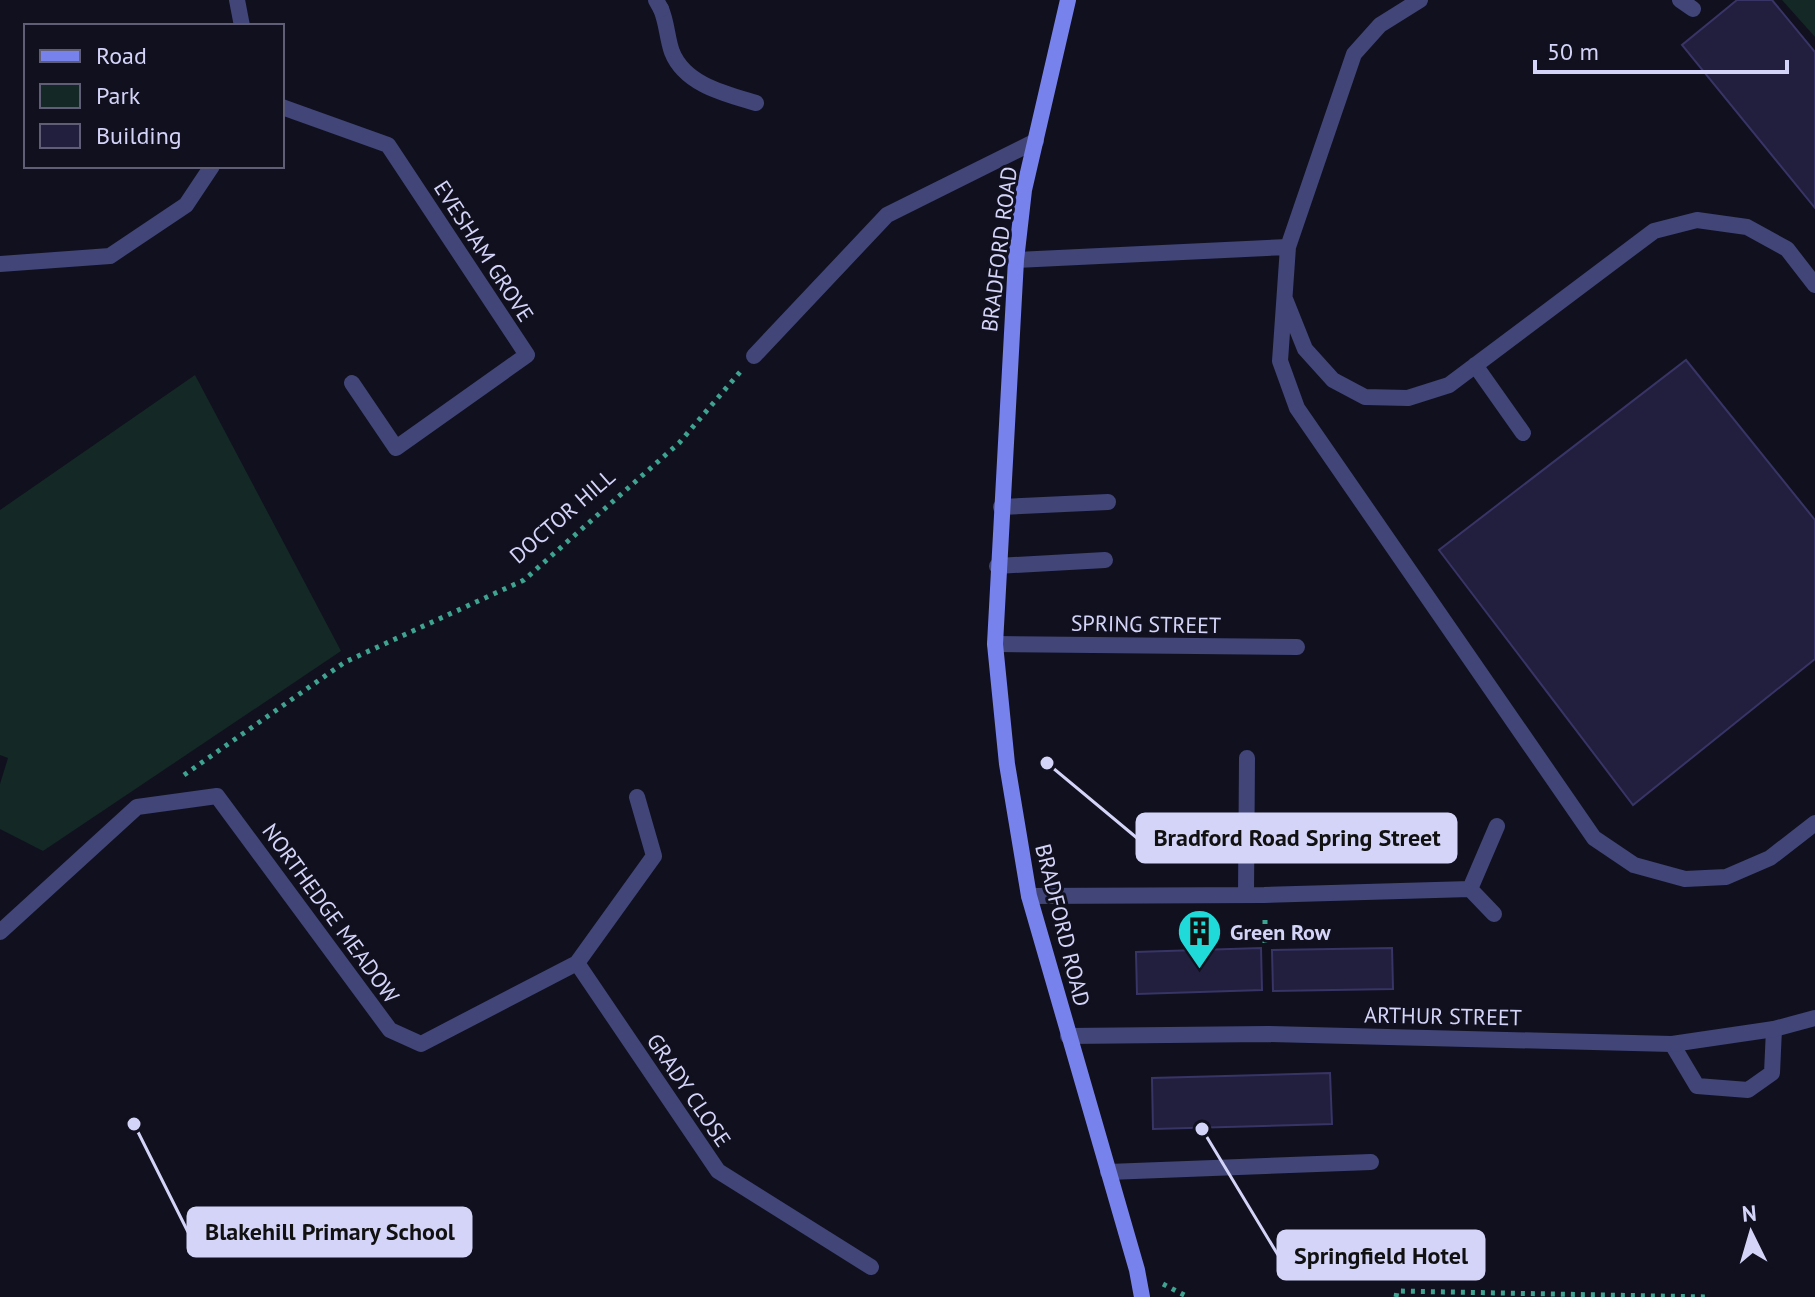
<svg xmlns="http://www.w3.org/2000/svg" width="1815" height="1297" font-family="'PT Sans',sans-serif">
<rect width="100%" height="100%" fill="#11101f"/>
<path fill="#142825" d="M1782,0H1815V37Z
M195,375L341,651L43,851L0,829V784L8,758L0,755V510Z"/>
<path fill="#211e3e" stroke="#383466" stroke-width="2" d="M1737,0H1772L1815,52V208L1682,45Z
M1686,360L1815,520V659L1633,805L1439,550Z
M1261,948L1262,990L1137,994L1136,952Z
M1392,948L1393,989L1273,991L1272,950Z
M1330,1073L1332,1124L1153,1129L1152,1078Z"/>
<g fill="none" stroke-linecap="round" stroke-linejoin="round">
<path stroke="#3ea391" stroke-width="5" stroke-dasharray="4 6" stroke-linecap="butt" d="M184,775L345,662L524,580L679,443L740,372
M1265,920V943
M1163,1284L1188,1297
M1396,1297L1397,1291L1708,1297"/>
<path stroke="#414578" stroke-width="16" d="M1420,0L1380,25L1354,54L1288,247L1280,361L1297,408L1594,838L1634,865L1685,879L1726,877L1770,858L1815,823
M1680,0L1693,9
M661,9C667,23 667,38 672,52C685,85 726,94 756,103
M1016,260L1288,247
M1285,299L1305,349L1333,380L1365,397L1408,398L1449,385L1654,231L1697,220L1747,227L1787,249L1815,285
M1475,365L1523,433
M997,566L1105,560
M1672,1044L1697,1086L1748,1090L1772,1073L1774,1029
M1108,1172L1371,1162"/>
<path stroke="#414578" stroke-width="16" d="M237,0L242,26
M656,0L661,9
M282,107L388,145L527,355L396,448L352,383
M0,264L110,256L186,205L212,166
M754,356L887,215L1036,141
M1001,507L1108,502
M995,644L1297,647
M1246,895L1247,758
M1029,896L1264,895L1470,889
M1494,914L1470,889L1497,826
M0,932L137,807L217,796L390,1030L421,1044L577,963L654,856L637,797
M577,963L718,1171L871,1267
M1068,1036L1267,1034L1672,1044L1774,1029L1815,1018"/>
<path stroke="#7882ec" stroke-width="16" d="M1068,0L1024,190L1016,260L995,644L1007,764L1029,896L1137,1270L1142,1297"/>
</g>
<defs>
<symbol id="building-pin" viewBox="-11 -11 22 30"><path d="M0 17L-7.5 6A9.5 9.5 0 1 1 7.5 6Z" fill="#1fdad8" stroke="#11101f"/><path d="M-4-6H4V6H1V3H-1V6H-4ZM-2.5-4.3h1.7v1.8h-1.7ZM.8-4.3h1.7v1.8H.8ZM-2.5-1h1.7V.8h-1.7ZM.8-1h1.7V.8H.8Z" fill="#111"/></symbol>
</defs>
<g fill-rule="evenodd">
<use href="#building-pin" x="1174" y="906" width="51" height="69"/>
</g>
<g text-anchor="middle" dominant-baseline="central" stroke-width="6" stroke-linejoin="round" paint-order="stroke">
<g font-size="22" fill="#d4d4f9" stroke="#11101f">
<text transform="translate(999 249) rotate(-83)">BRADFORD ROAD</text>
<text transform="translate(484 251) rotate(57)">EVESHAM GROVE</text>
<text transform="translate(562 516) rotate(-41)">DOCTOR HILL</text>
<text transform="translate(1146 624) rotate(1)">SPRING STREET</text>
<text transform="translate(331 913) rotate(54)">NORTHEDGE MEADOW</text>
<text transform="translate(1063 925) rotate(76)">BRADFORD ROAD</text>
<text transform="translate(1443 1016) rotate(1)">ARTHUR STREET</text>
<text transform="translate(689 1090) rotate(56)">GRADY CLOSE</text>
</g>
<g font-size="22" font-weight="bold" fill="#d4d4f9" stroke="#11101f" text-anchor="start">
<text x="1230" y="932">Green Row</text>
</g>
</g>
<path fill="none" stroke="#d4d4f9" stroke-width="3" d="M1047 763L1137 838M134 1124L188 1232M1202 1129L1278 1255"/>
<g fill="#d4d4f9" stroke="#11101f" stroke-width="3">
<circle cx="1047" cy="763" r="8"/>
<circle cx="134" cy="1124" r="8"/>
<circle cx="1202" cy="1129" r="8"/>
</g>
<g fill="#d4d4f9" stroke="#d4d4f9" stroke-width="3">
<rect x="1137" y="814" width="319" height="48" rx="8"/>
<rect x="188" y="1208" width="283" height="48" rx="8"/>
<rect x="1278" y="1231" width="206" height="48" rx="8"/>
</g>
<g font-size="24" text-anchor="middle" font-weight="bold" fill="#111">
<text x="1297" y="846">Bradford Road Spring Street</text>
<text x="330" y="1240">Blakehill Primary School</text>
<text x="1381" y="1264">Springfield Hotel</text>
</g>
<rect x="24" y="24" width="260" height="144" fill="#11101f" stroke="#5f5e76" stroke-width="2"/>
<rect x="40" y="50" width="40" height="12" fill="#7882ec" stroke="#5f5e76" stroke-width="2"/>
<text x="96" y="64" font-size="24" fill="#d4d4f9">Road</text>
<rect x="40" y="84" width="40" height="24" fill="#142825" stroke="#5f5e76" stroke-width="2"/>
<text x="96" y="104" font-size="24" fill="#d4d4f9">Park</text>
<rect x="40" y="124" width="40" height="24" fill="#211e3e" stroke="#5f5e76" stroke-width="2"/>
<text x="96" y="144" font-size="24" fill="#d4d4f9">Building</text>
<g transform="translate(1751 1233) rotate(355)" stroke="#11101f" stroke-width="6" paint-order="stroke">
<path d="M0-6L14 30L0 20L-14 30Z" fill="#d4d4f9"/>
<text y="-12" font-size="22" font-weight="bold" text-anchor="middle" fill="#d4d4f9">N</text>
</g>
<path d="M1535 60v12h252v-12" fill="none" stroke="#d4d4f9" stroke-width="4"/>
<text x="1547" y="60" font-size="24" fill="#d4d4f9" stroke="#11101f" stroke-width="6" paint-order="stroke">50 m</text>
</svg>
